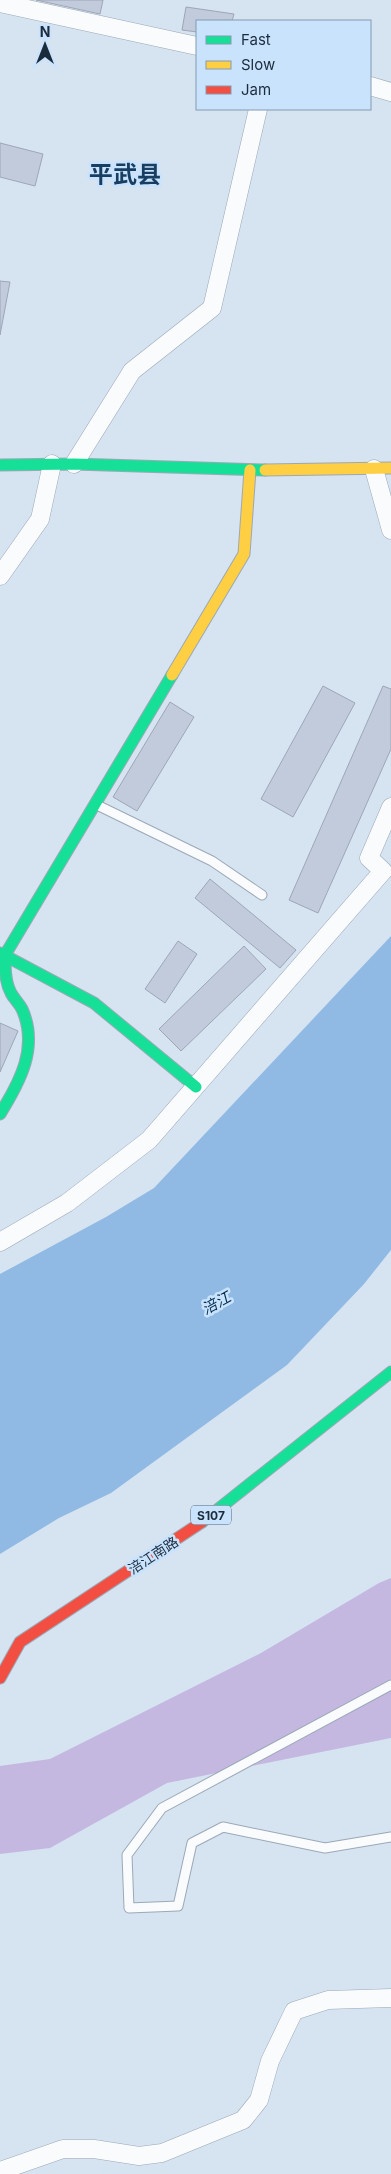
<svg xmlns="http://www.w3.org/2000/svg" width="391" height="2174" font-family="Inter,'Noto Sans SC',sans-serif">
<rect width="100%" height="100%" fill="#d6e3f1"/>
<path fill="#c4b8e1" d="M391,1578V1738L167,1783L50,1848L0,1854V1766L50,1759L261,1653L379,1583Z"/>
<path fill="#90bae4" d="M391,936V1250L364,1284L287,1365L111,1493L59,1518L0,1554V1274L106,1217L154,1188Z"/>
<path fill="#c1cbdb" stroke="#9ea6b6" d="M36,0H103L100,14Z
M186,7L234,14L232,21H197V32L182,30Z
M0,143L43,154L35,186L0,177Z
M0,281L10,282L0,335Z
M323,686L355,703L293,817L261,799Z
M383,686L391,689V749L318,913L289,900Z
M170,702L194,717L137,811L113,797Z
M210,879L296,950L280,968L195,898Z
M178,941L197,954L165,1003L145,989Z
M244,946L266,969L181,1051L159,1029Z
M0,1023L18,1031L0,1072Z"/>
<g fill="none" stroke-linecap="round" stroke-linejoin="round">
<defs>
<path id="lane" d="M97,805L212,861L262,895
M391,1685L162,1808L127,1855L129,1908L178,1906L192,1843L223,1827L325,1848L391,1837"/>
<path id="street" d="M0,3L197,46
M370,86L391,92
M74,464L132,371L212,308L258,109
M374,469L391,530
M0,576L40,519L52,464
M0,1242L67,1203L149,1140L383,871L369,858L391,807
M0,2171L63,2149H94L139,2156L162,2153L243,2120L259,2100L270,2061L294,2011L328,2000L391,1998"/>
<path id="fast" d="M0,465L74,464L265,470
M0,953L94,1003L196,1087
M0,1114C20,1082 39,1047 22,1009C19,1003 14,999 11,993C5,982 5,968 5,955L172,675
M202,1522L391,1372"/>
<path id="slow" d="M265,470L391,468
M172,675L244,554L250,470"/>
<path id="jam" d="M0,1678L20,1642L202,1522"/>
</defs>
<use href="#lane" stroke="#9ba8b6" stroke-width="11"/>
<use href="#street" stroke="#9ba8b6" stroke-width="19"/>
<use href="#fast" stroke="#9ba8b6" stroke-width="13"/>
<use href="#slow" stroke="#9ba8b6" stroke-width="13"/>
<use href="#jam" stroke="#9ba8b6" stroke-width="13"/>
<use href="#lane" stroke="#f9fbfd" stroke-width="9"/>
<use href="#street" stroke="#f9fbfd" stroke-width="18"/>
<use href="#fast" stroke="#16e098" stroke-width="11"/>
<use href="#slow" stroke="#ffcf43" stroke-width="11"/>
<use href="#jam" stroke="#f24e42" stroke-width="11"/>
</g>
<g text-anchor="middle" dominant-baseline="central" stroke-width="5" stroke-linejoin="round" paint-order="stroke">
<rect fill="#cae3fd" stroke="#506376" stroke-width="1" x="191" y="1505.5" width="40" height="19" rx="4"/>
<g font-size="12" font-weight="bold" fill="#1b2c3c">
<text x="211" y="1515">S107</text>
</g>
<g font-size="14" fill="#1b2c3c" stroke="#cae3fd">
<text transform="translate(153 1555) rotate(-33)">涪江南路</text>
</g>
<g font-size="15" font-style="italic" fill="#022d4f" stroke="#cae3fd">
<text transform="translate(216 1303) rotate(-29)">涪江</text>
</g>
<g font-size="24" font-weight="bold" fill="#183e61" stroke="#cae3fd">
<text x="125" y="174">平武县</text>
</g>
</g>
<rect x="196" y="20" width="175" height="90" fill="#cae3fd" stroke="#849ab0"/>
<rect x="206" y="36" width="25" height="8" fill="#16e098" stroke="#849ab0"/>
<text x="241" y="45" font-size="15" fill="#1b2c3c">Fast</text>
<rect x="206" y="61" width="25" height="8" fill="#ffcf43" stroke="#849ab0"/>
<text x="241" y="70" font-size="15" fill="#1b2c3c">Slow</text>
<rect x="206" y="86" width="25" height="8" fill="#f24e42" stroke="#849ab0"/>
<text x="241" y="95" font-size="15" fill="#1b2c3c">Jam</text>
<g transform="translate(45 45)" stroke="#cae3fd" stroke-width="4" paint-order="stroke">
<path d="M0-4L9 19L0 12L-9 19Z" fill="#1b2c3c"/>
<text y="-8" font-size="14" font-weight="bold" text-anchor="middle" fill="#1b2c3c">N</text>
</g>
</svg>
